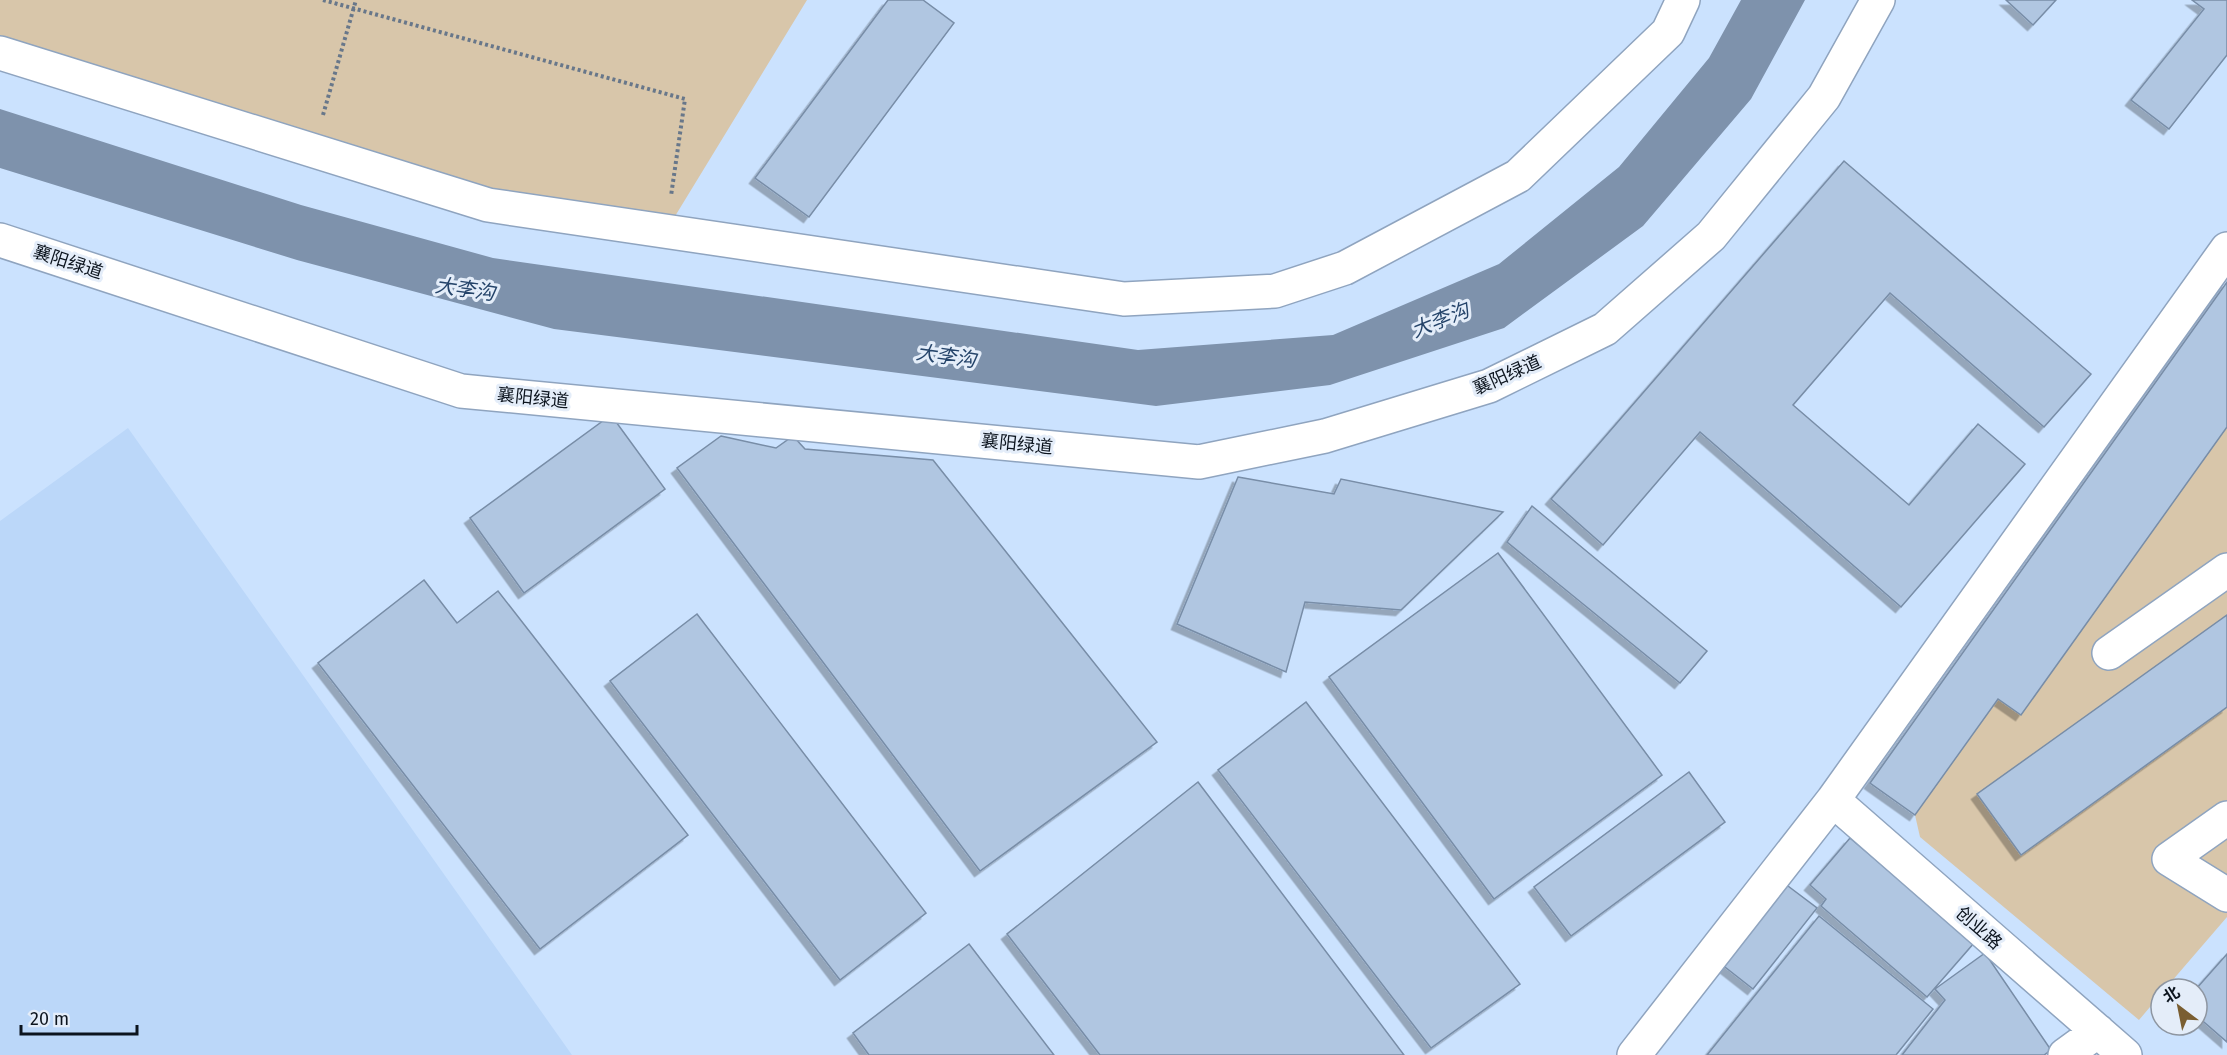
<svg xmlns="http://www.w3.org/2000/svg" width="2227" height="1055" font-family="'Fira Sans','Noto Sans SC',sans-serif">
<defs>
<filter id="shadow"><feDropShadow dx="-5.5" dy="5.5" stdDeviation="0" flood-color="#0004"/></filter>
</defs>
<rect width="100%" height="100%" fill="#cbe2fe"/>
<path fill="#bbd7f9" d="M128,428L572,1055H0V521Z"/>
<path fill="#d8c6aa" d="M0,0H807L666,231L488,205L0,63Z
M2227,420V917L2165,989H2161V994L2139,1020L1920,837L1915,815L1998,699Z"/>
<path fill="#7e92ac" d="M1741,0H1805L1751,99L1643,226L1504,328L1330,385L1156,406L554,329L297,260L0,168V109L301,205L493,258L1138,350L1333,335L1499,264L1619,167L1709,58Z"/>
<path fill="#b0c6e1" stroke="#788da7" stroke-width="1.5" filter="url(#shadow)" d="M888,0H923L954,23L809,217L755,178Z
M2006,0H2056L2033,25Z
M2192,0H2227V55L2169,129L2131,100L2204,9Z
M1844,161L2091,374L2044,427L1890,293L1793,405L1909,505L1978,424L2025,464L1901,607L1700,432L1603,545L1551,499Z
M2227,282V427L2021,715L1998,699L1915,815L1870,783Z
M611,415L665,489L524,593L470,518Z
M721,436L776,448L793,436L805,449L933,460L1157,742L980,871L677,468Z
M1238,477L1334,494L1341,479L1503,512L1401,610L1305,602L1286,672L1177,624Z
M1532,506L1707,651L1680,683L1507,542Z
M1498,553L1662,775L1494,899L1329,677Z
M424,580L457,623L498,591L688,835L540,949L318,663Z
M697,614L926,913L840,980L610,681Z
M2227,615V707L2021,855L1977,794Z
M1306,702L1520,984L1431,1048L1218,770Z
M1689,772L1725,822L1571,936L1534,887Z
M1198,782L1404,1055H1100L1007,934Z
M1850,838L1974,943L1927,997L1821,906L1826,899L1810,885Z
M1780,880L1817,908L1753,989L1716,960Z
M1819,916L1933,1009L1896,1055H1707Z
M969,944L1054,1055H869L853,1033Z
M1985,953L2051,1050L2044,1055H1902L1945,1000L1935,989Z
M2227,954V1042L2197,1016L2196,989Z"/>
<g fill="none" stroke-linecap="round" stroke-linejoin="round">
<defs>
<path id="minor" d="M0,53L488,205L1124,299L1275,291L1345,268L1518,176L1668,32L1683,0
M0,240L461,391L1199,462L1325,436L1489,386L1605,329L1711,236L1824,97L1878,0
M2109,653L2227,570
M1833,800L2125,1055
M2227,818L2169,859L2227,895
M1634,1055L1833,800L2227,249
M2065,1055L2098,1031"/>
</defs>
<use href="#minor" stroke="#8fa4bf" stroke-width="36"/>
<path stroke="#68778a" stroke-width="4" stroke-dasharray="3 3" stroke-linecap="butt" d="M323,0L685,99L671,196
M323,115L356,0"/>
<use href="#minor" stroke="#fff" stroke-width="33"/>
</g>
<g text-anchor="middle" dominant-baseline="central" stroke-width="6" stroke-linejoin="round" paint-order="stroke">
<g font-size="18" fill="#0c141e" stroke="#e4edf9">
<text transform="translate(68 262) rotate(18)">襄阳绿道</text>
<text transform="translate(1507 375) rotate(-24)">襄阳绿道</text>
<text transform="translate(533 398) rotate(6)">襄阳绿道</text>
<text transform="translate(1017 444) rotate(6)">襄阳绿道</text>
<text transform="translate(1979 928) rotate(41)">创业路</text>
</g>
<g font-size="20" font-style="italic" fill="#25446a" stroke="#e4edf9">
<text transform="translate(465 289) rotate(8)">大李沟</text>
<text transform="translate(1440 320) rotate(-22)">大李沟</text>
<text transform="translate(946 356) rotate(8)">大李沟</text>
</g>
</g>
<g transform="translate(2179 1007) rotate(328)"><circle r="28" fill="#e4edf9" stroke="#8e96a1" stroke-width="1.5"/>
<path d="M0-4.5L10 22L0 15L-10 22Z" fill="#7a5e31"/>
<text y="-9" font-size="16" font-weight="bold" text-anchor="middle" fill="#0c141e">北</text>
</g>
<path d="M21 1025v9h116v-9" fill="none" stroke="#0c141e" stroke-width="3"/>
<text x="30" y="1025" font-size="18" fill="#0c141e" stroke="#e4edf9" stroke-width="4.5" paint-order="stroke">20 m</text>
</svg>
